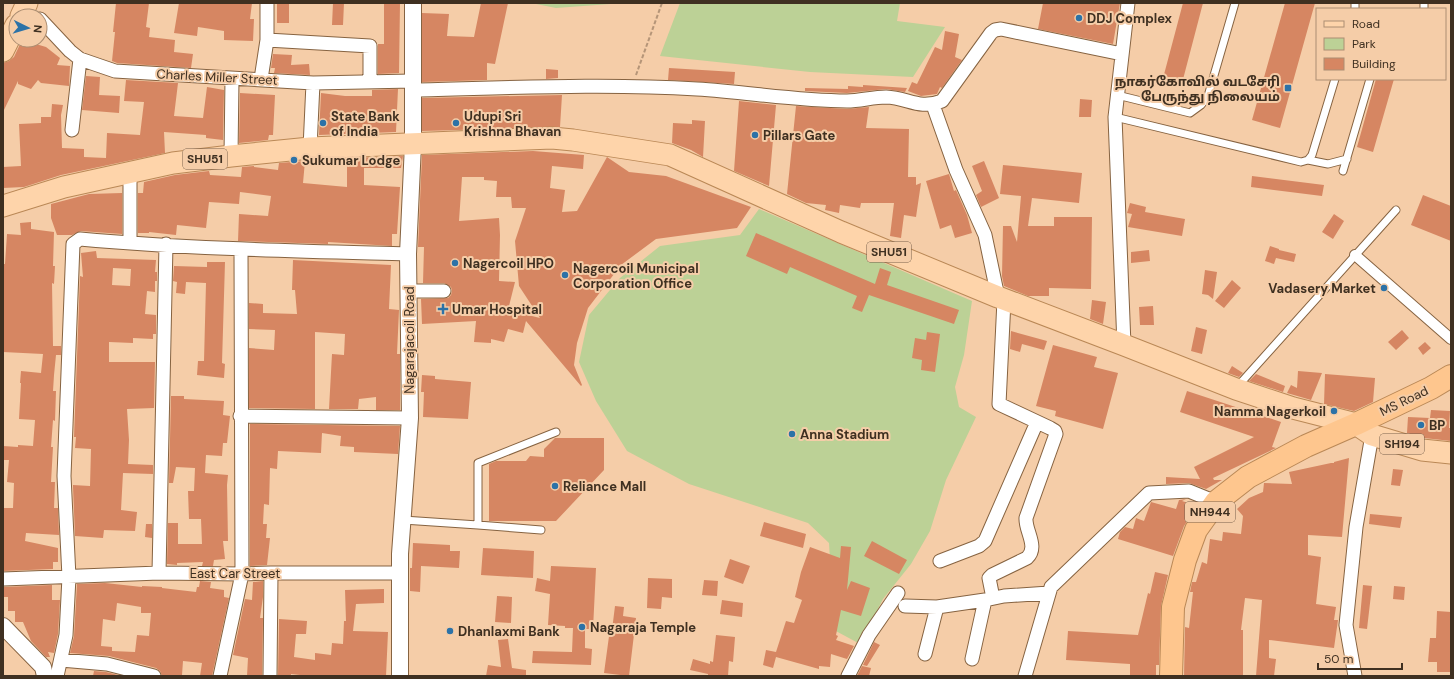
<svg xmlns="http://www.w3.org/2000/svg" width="1454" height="679" font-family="'DM Sans','Noto Sans Tamil',sans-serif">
<rect width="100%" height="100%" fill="#f5cda8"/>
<path fill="#bcd196" d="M531,3H624L556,8Z
M680,3H900L897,21L945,27L913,77L810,72L660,56Z
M759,209L972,301L964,355L955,387L959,407L976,417L946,480L930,531L911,564L883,599L860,644L834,630L829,543L808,523L689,484L627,451L596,401L579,362L589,315L620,278L660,246L740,235Z"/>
<path fill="#d68662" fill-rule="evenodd" d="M116,3H149L146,27L150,28L149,37L175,40L174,52L193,54L191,68L117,63L112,61L115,32H113Z
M179,3H252L250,19H254L253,41L224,40V31L198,27L197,36L174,33Z
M277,3H289V23H277Z
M333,3H344L343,25H332Z
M384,3H400L399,73L378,74V44H384Z
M481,3H508L495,64L487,63V80L422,82V13L449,14L447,36L474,37Z
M1043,3H1120L1113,44L1038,29Z
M1183,3H1203L1181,87L1162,82Z
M1285,3H1315L1280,128L1252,120Z
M945,31L959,34L955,57L962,60L942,88L940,87L937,94L921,96L908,91L912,82L917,84L935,47L942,50Z
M22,40L46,47L60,58L57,65L70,66L69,86L41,83L38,80L31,89L18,84V81L3,112V63L9,61L14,57Z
M273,54L292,55L291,65L309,64L310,75L274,73L275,68H271Z
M669,68L735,72L734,84L668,80Z
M546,69L558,70V78L546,79Z
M86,76L100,77L99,95L120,96L119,113L82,110Z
M1376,79H1394L1373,152L1357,147Z
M126,80L178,83L174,116L203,118L207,87L224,90L223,140L206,138V135L164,132L165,153L61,175L24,187L3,188V167L21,166L19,124L41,123V117H51L52,104L63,105L61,115L62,148L84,149V157L106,158L107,133L140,135L144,102L124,101Z
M863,85L907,88L905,92L886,89L847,93L805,91V88L848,89V86L863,87Z
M398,89L396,132L319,135L321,93L345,96H372V90Z
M240,93L275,95L273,135H269L268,140L239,143Z
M562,95L560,127L422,131V98Z
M1080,99L1092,100L1091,117H1079Z
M739,101L776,105L769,186L734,171Z
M796,106L847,109L869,107L866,128L909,129L908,177H916V185L921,183L916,217L904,215L901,238L890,236L894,203H861L860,208L840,205L839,213L825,210L826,205L806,203L787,194Z
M692,120L705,121L703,157L691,150L672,143L673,123L692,124Z
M533,151L584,155L583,169L552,166L550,188L565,190L562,212L577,211L607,157L629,172L666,176L751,207L737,228L656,239L621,265L588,308L577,343L574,365L582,385L581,386L526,321L523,333L508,329L504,342L491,339V343L474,342L476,321L422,324L421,299L448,298L451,295L452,291L451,287L444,283H423L424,247H418L422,155ZM462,177H484V180L497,181L496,197H511L512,208H526L515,241L519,286L540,318L508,310L515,282L499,281L500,235L499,218L459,221Z
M403,156L401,168H364V185L400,187L397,234H392V246L328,242V244L238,241L239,214L268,216L271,196L240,192L239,204L209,202L206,228L177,225L176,235L149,232V233H138V193H143L144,182L175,175L209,171L210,175L241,177L242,167L254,166V167L278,170L279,163L305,161L303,183L347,187V165H326V159Z
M984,161L999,198L981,207L976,195L982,191L972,166Z
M1003,165L1082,173L1079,203L1032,198L1028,226H1054V217H1092L1091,289L1049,288V296H1028L1004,286L1002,276L1003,226H1011L1017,242L1021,196L1000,194Z
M949,174L954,191L956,190L967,215L972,233L955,238L951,225L940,229L926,181Z
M1252,176L1324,185L1322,196L1251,187Z
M122,193V234L81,231L72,235H57L51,218V204L89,194Z
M1423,195L1451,206V241L1411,225Z
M1130,203L1146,207L1145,212L1185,219L1182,236L1128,227L1132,214L1127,213Z
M1334,214L1344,221L1333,239L1322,232Z
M31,222V229L54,232L53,266H55L54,284L52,283L53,346H61V355H56L54,375L53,391H56L55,421L53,420L51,447H53L51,482H55L54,508H58L59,535L26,533L25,541L58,548V562H53V569L3,571V508H13L14,483L7,482L9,460H3V446L18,447V445L33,446L35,420L19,419L21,383H20L21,371L41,373L43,354L3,352V264H5L7,234L21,235L20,223Z
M756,233L875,284L880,268L891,272L887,285L959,310L954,324L869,295L862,312L852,308L857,296L790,267L787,274L746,256Z
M1270,246L1279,249V250L1296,254L1294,262L1276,258L1274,264L1265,261Z
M1149,250L1150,261L1131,263V252Z
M96,251L97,258L156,260L155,272H157V281H155V292L147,291L145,314L156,315V334H153V339L133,338V343L109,342V362H155L154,408L127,409L129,440L128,464L153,465V474L123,473L121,510L137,512L135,531L104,530L103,538L75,536L73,487V485L90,486L91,449L75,448L76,437H74L80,276L83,277L81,253ZM113,268L131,269L130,286L112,285Z
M293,260L391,265L389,309L399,310L397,354H400V410H376V397L359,399L358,409H329L332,354L344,355L345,334L315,332V409L249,408V348L274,350L275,330L249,329V303L263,304V313L297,314L295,290H292Z
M207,262H225L222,363L225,364L224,378L197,375L198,361H204L206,283L186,282L185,294L176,293L177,282L173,281L174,266L207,267Z
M1205,270L1217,272L1213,299L1208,295L1202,294Z
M1232,280L1241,288L1224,308L1215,301Z
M1092,300L1106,302L1103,324L1090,319Z
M1153,306L1154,325H1140L1139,307Z
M1196,327L1207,330L1202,354L1191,351Z
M1402,330L1409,338L1396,350L1388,342Z
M1011,331L1047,341L1044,350L1022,344L1020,352L1010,349Z
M927,332L940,334L935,372L921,370L922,360L912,358L915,338L926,340Z
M1425,342L1431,348L1423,355L1418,348Z
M1053,345L1097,357L1094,367L1118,373L1103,429L1055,416L1056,411L1036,406Z
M1232,366L1243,373L1239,377L1228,373Z
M1298,371L1322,373L1311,400L1287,393L1291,385L1297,388Z
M1256,374L1285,386L1283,392L1249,381Z
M1325,374L1375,378L1373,402L1354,411L1324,404Z
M422,375L435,376V379L471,382L468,419L423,417L424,392H421Z
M1187,391L1281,422L1272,447L1276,448L1213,478L1214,480H1222L1206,489L1189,483L1166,484V477L1200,479L1194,467L1254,437L1180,412Z
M171,396H184V399L224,401L223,415L230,416L227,443H223L222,456L206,455L205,473L228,475L227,485L228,541H223L225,559L214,560L213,566H202L203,562L177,563V565L167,564L168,523H178V544H202L201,519H189L188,491H194L195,468L176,467L173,483H169Z
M1431,410L1450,411L1449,428H1451V441L1424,438L1407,433L1408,417L1430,418Z
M250,424L400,426L398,454L354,452V447L340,446L341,436L322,433L321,453L278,451L277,469L270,468L269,505L264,504L263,524H267L266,538H270L267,565L250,566Z
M555,438H604V470L556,521H489V464L496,461H526L530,456L544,457V449Z
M1349,458L1342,537L1308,535V555L1321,557L1316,604L1336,607L1334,620H1338L1334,648L1269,640V658L1276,659L1274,676H1256L1262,600L1245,598L1241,630H1243V676H1184L1185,627L1189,628L1193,592H1190L1192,582H1196L1202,562L1207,564L1210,539L1222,541L1223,532L1241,534L1243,516L1237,509L1249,498L1263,492L1264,483L1292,484L1289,472L1331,463H1334V462Z
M1393,469L1403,470L1400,486L1391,485Z
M1186,499L1182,501L1198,506L1184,526L1173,556L1118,539L1120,532L1125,527L1133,529L1136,518L1144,521L1151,502L1176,509L1179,500Z
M1370,514L1402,517L1400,528L1369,524Z
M764,522L806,534L803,548L760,536Z
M146,524H152V538L145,537Z
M872,541L907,560L899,574L864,556Z
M413,543L450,545V551H460L459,568L421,566L420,592L410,591V568H412Z
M841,546L851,547L847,590L851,581L870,588L861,616L841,610L836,635L838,636L836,640L854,646L847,659L831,654L830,667L819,666V669L776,657L773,668L763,665L766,650L776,652L786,621L794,623L802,600L795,597L801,572L810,547L840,558Z
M483,548L534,551L533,578L481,575Z
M730,559L750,566L743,584L724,577Z
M551,566L596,568L593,629H585V648L592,649L591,665L532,663L533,651L572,652L573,628H565V626L548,625L550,594L535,591L537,578L550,581Z
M1155,572L1168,575L1161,606L1159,665H1156V676H1130V664L1066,660L1068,631L1138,635L1148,593L1150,594Z
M648,578L672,579V598L662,597L661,609L647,608Z
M704,580L718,581L717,596L702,595Z
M200,581L211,582L210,588L224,590V597L229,598L212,676H200L202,663L183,661L182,675L162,676L160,671L156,668L109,656L70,653L74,636L77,584L105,583L142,587V586L162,587V588L196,592L197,587H199ZM117,603L141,607V613H151L149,636L137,635L135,652L112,651V647L101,646L103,619L115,621Z
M263,581V597L260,618H263L262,676H247L248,658L233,655L245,599L252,600L253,582Z
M52,585V600H60L58,634L54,653L48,652L50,657H46L31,641L23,622H15V611H8V597H3V587Z
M1363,585L1372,586L1367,629L1359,628Z
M1394,586L1405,587L1404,600L1393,599Z
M384,589V603L356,604L353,631L388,632L386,676H309L291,674V676H278L279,619L307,621L306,634H296L294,657L315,660V653L331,655L332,643L343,644L344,621H346L345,590Z
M497,596L512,597L511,623L495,622Z
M722,600L743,603L742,617L720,614Z
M615,606L624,607L623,616L636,618L629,676L604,673L610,629L612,630Z
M1437,611L1451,612V672H1437V662H1428L1430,638H1436Z
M716,635L735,637L733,662L729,661L728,676L708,675V674L690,670L693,659L710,664V661L713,662Z
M508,639L512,668L526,670V676H486L488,665L501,667L498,640Z
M874,642L880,645L867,666L863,665Z
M862,666L871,668L869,676H857Z
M94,671L106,672L122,676H93Z"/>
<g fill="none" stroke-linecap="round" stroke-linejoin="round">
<defs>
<path id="service" d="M1355,3V9
M1424,3V9
M1117,95L1190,113L1201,105L1208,96L1235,3
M1115,117L1301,162L1308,160L1312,155L1335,79
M1308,160L1328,164L1347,159
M1343,171L1370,79
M1237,387L1396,210
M403,520L478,525V463L556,432
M478,525L541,530"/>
<path id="pedestrian" d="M1355,255L1451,339"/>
<path id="minor" d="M40,19L70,51L80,59L115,71L313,83L413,81
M267,40L370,46V82
M261,79L267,40V3
M413,90C507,88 603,83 697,89C747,92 797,101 847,101C860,101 873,97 886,97C909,98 918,110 942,101L991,33L995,30L1001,29L1122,54
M933,105L956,170L985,235L998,297
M72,130L80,59
M310,148L313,83
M231,156L232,79
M130,173V243
M409,291H444
M1124,345L1115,117L1128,3
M240,416L410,418
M940,561L979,546L985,541L1037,422
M159,573L166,244
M3,579L159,573L242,574L271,573H400
M993,598L989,578L992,575L1027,558C1039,547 1025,531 1026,518L1056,434L1055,431L1050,428L999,404L1004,300
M905,606L937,607L985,600L1004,596L1049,593
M925,654L937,607
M972,659L985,600
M61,660L107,664L154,676
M57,676L66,635L69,577L64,476L73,244L80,239C189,249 299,251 408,254
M220,676L242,574L241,249
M270,676L271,573
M848,676L869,635L898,593
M1025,676L1051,587L1149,493L1189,491L1216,502
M1355,676L1346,625L1356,527L1372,435"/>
<path id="tertiary" d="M3,626L43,667L45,676
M400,676V554L410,418L408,254L413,144V3"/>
<path id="primary" d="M21,16L27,3
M3,51L16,25
M3,206L64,187L173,163L231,156L310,148L552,138L573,140L670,155L841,232L998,297L1124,345L1236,389L1293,408L1356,424L1372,435L1422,450L1451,453"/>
<path id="trunk" d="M1171,676L1173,607L1185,560L1196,530L1216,502L1248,477L1306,446L1356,424L1431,388L1451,376"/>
</defs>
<use href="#service" stroke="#866341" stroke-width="9"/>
<use href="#pedestrian" stroke="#866341" stroke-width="12"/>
<use href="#minor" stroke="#866341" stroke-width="15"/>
<use href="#tertiary" stroke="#866341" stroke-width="18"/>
<use href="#primary" stroke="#ba8856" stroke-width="23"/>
<use href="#trunk" stroke="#ba8856" stroke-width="24"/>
<path stroke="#b59578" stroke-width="2" stroke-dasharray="4 2" stroke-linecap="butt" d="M636,75L662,3"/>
<use href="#service" stroke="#fff" stroke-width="7"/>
<use href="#pedestrian" stroke="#fff" stroke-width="10"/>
<use href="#minor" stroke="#fff" stroke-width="13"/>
<use href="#tertiary" stroke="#fff" stroke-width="16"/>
<use href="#primary" stroke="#fed4aa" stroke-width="21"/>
<use href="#trunk" stroke="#fec68e" stroke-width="22"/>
</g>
<g fill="#2c72a7" stroke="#f5cda8" stroke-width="1.5">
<circle cx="1079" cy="18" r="4"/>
<rect x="1284" y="84" width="8" height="8" rx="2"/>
<circle cx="323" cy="123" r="4"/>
<circle cx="456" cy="123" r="4"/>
<circle cx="755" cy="135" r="4"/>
<circle cx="294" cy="160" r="4"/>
<circle cx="455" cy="263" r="4"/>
<circle cx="565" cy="275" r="4"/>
<circle cx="1384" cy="288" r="4"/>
<path d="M441 303h4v4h4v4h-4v4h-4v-4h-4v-4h4z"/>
<circle cx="1334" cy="411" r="4"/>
<circle cx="1421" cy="425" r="4"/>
<circle cx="792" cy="434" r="4"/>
<circle cx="555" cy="486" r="4"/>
<circle cx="582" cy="627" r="4"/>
<circle cx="450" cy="631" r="4"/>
</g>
<g text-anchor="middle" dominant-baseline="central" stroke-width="4" stroke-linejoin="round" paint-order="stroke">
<g fill="#f5cda8" stroke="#765f4a" stroke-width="1">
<rect x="183" y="149" width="44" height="20" rx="3"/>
<rect x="867" y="242" width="44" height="20" rx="3"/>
<rect x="1380" y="434" width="44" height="20" rx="3"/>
<rect x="1185" y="502" width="50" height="20" rx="3"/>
</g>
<g font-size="12" font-weight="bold" fill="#3f3021">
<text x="205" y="159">SHU51</text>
<text x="889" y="252">SHU51</text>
<text x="1402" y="444">SH194</text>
<text x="1210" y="512">NH944</text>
</g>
<g font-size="13" font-weight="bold" fill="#3f3021" stroke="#f5cda8" text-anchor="start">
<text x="1087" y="18">DDJ Complex</text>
<text x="1280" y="81" text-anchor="end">நாகர்கோவில் வடசேரி<tspan x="1280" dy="15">பேருந்து நிலையம்</tspan></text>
<text x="331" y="116">State Bank<tspan x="331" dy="15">of India</tspan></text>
<text x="464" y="116">Udupi Sri<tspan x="464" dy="15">Krishna Bhavan</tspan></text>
<text x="763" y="135">Pillars Gate</text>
<text x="302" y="160">Sukumar Lodge</text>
<text x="463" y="263">Nagercoil HPO</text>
<text x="573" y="268">Nagercoil Municipal<tspan x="573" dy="15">Corporation Office</tspan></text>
<text x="1376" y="288" text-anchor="end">Vadasery Market</text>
<text x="452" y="309">Umar Hospital</text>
<text x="1326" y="411" text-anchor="end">Namma Nagerkoil</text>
<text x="1429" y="425">BP</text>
<text x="800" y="434">Anna Stadium</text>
<text x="563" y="486">Reliance Mall</text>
<text x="590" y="627">Nagaraja Temple</text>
<text x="458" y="631">Dhanlaxmi Bank</text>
</g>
<g font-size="13" fill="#3f3021" stroke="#f5cda8">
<text transform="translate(217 77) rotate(3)">Charles Miller Street</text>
<text transform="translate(409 340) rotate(-90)">Nagarajacoil Road</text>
<text transform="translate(1404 401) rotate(-26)">MS Road</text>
<text x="235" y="573">East Car Street</text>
</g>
</g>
<rect width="1454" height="679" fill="none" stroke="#3f3021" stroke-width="8"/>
<rect x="1316" y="8" width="130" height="72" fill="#f5cda8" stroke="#ac8e72"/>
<rect x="1324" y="21" width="20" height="6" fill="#fed4aa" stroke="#ac8e72"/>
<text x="1352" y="28" font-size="12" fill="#3f3021">Road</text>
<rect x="1324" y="38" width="20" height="12" fill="#bcd196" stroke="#ac8e72"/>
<text x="1352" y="48" font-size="12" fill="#3f3021">Park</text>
<rect x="1324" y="58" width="20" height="12" fill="#d68662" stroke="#ac8e72"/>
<text x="1352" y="68" font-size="12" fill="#3f3021">Building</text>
<g transform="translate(28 28) rotate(95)"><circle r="19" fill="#f5cda8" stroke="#ac8e72"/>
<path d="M0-3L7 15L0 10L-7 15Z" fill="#2c72a7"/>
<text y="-6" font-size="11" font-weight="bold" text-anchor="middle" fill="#3f3021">N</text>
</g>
<path d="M1318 663v6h84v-6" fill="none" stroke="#3f3021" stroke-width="2"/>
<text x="1324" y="663" font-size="12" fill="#3f3021" stroke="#f5cda8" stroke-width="3" paint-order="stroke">50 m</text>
</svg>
